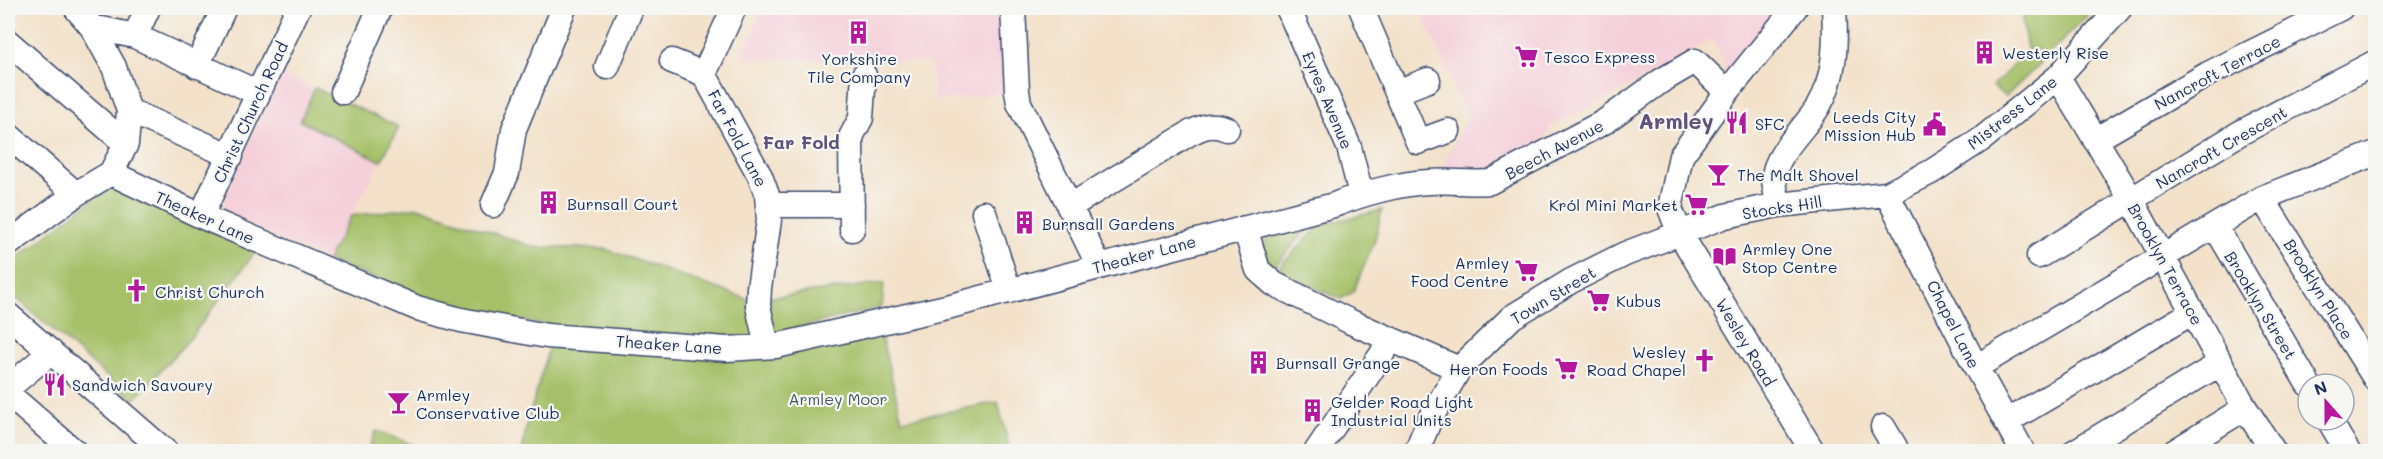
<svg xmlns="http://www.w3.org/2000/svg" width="2383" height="459" font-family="Mali,sans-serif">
<rect width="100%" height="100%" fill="#f6f6f2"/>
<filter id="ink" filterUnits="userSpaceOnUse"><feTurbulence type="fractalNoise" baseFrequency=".0167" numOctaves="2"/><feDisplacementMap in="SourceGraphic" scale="12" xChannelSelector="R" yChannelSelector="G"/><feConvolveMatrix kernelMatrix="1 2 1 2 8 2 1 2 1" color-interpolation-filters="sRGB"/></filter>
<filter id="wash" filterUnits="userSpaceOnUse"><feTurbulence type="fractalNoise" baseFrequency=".008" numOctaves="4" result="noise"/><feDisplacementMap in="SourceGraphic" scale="24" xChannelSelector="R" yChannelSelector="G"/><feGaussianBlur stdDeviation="1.35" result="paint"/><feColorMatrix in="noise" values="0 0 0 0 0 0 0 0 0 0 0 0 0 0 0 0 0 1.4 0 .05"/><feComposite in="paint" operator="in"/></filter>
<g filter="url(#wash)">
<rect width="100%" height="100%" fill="#f3e1c9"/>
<path fill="#f5cfd9" d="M762,8H1008L1010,92L934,101L931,62L741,58Z
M1419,8H1777L1727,71L1712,39L1630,87L1551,126L1543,143L1490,170L1440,169L1468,117Z
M279,73L399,127L327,260L219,213Z"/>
<path fill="#a5c067" stroke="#607862" stroke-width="1.5" d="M2033,8H2094L2046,57L2038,49H2027L2022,19Z
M2023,56H2034L2041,63L2005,97L1993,86Z
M315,88L399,127L381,161L300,121Z
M110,186L256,251L192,336L134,400L8,291V265Z
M418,207L534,247L605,249L750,300L884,283L882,307L768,335L732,340L586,332L450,308L327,260L351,216Z
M1382,210L1374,243L1353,292L1341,299L1284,275L1280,266L1320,225Z
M1311,221L1312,224L1269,272L1261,250L1269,234Z
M881,336L902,420L998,402L1010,451L522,452L526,428L550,343L728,359Z
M376,431L430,451H367Z"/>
</g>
<g filter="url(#ink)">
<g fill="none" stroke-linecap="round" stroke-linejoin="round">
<defs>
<path id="minor" d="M734,8L704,74L760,176L767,195L769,220L759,288L758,306L767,346
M1013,8L1017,91L1019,103L1099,266
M1288,8L1349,147L1361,195
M1361,8L1418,142L1448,131
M1795,8L1727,92L1681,156L1670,208L1679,232L1813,452
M92,27L135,36L258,93
M135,36L148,8
M8,42L126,144
M672,61L704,74
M197,66L224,8
M607,67L631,8
M2058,77L2131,199L2245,408L2274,452
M343,92L380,8
M1397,92L1428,80
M129,111L231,156
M8,135L76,194
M2095,140L2208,74L2341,8
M111,173L201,216L417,308L461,320L547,336L727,349L776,346L951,306L1334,205C1361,194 1400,183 1429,182C1450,180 1470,184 1490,182L1604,122L1661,81L1695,61L1727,92
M1887,194L1976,367L2023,452
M2262,198L2376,380
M493,205L507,173L514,129L564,8
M768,205H852
M1778,205C1777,196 1774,186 1774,177C1775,154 1806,127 1818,107C1836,77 1836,41 1834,8
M1069,207L1190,133C1204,126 1212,123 1227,129
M984,213L1009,291
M201,216L298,8
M2215,226L2308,384
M1245,228L1258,270L1274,284L1351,322L1459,369
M852,229L851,137L861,118L864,75
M8,244L76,194L111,173L126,144L129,111L114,67L92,27L76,8
M2039,256L2240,133L2376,62
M8,315L166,452
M1976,367L2262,198L2376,153
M8,388L51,352
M8,394L75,452
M2329,420L2348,452
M2006,422L2193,312
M1883,427L1895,447L1887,452
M1316,452L1382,354L1389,338
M1416,452L1430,419L1459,369L1512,317L1571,281L1625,254L1725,216L1778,205L1887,194L1931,172L1982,139L2058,77L2120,8
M2074,452L2221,363
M2174,452L2245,408"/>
</defs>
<use href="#minor" stroke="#3b4a6e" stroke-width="27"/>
<use href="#minor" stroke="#fff" stroke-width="24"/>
</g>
</g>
<defs>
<symbol id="building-bare" viewBox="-9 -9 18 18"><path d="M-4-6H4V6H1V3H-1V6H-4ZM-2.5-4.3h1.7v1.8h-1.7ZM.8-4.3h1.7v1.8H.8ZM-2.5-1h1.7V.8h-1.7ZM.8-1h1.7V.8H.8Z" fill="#b5179e" stroke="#f6f6f2" stroke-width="2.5" paint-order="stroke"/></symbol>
<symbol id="supermarket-bare" viewBox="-9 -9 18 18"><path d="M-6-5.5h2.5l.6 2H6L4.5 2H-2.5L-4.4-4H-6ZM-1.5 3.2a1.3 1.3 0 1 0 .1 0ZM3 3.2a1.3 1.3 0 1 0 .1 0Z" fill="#b5179e" stroke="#f6f6f2" stroke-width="2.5" paint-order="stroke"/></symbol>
<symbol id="restaurant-bare" viewBox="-9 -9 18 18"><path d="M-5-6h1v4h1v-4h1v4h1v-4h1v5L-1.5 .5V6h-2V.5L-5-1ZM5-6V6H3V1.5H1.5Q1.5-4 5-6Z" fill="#b5179e" stroke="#f6f6f2" stroke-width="2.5" paint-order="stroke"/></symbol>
<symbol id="civic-bare" viewBox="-9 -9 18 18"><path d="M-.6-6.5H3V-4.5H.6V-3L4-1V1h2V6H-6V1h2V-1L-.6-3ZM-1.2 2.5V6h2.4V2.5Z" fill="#b5179e" stroke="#f6f6f2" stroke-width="2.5" paint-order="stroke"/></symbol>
<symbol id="bar-bare" viewBox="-9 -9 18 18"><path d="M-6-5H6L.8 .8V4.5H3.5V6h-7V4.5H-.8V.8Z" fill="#b5179e" stroke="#f6f6f2" stroke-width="2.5" paint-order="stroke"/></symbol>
<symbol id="library-bare" viewBox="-9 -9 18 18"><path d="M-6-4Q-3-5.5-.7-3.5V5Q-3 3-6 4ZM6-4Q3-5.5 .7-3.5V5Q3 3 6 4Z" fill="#b5179e" stroke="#f6f6f2" stroke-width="2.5" paint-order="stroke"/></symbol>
<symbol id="church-bare" viewBox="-9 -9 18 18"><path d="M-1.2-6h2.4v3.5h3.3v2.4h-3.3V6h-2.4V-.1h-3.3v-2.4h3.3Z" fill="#b5179e" stroke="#f6f6f2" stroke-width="2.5" paint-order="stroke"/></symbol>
</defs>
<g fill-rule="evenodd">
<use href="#building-bare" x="842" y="16" width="33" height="33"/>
<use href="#building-bare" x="1968" y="36" width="33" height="33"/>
<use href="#supermarket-bare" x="1510" y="40" width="33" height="33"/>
<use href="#restaurant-bare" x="1720" y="106" width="33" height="33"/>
<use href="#civic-bare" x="1918" y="108" width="33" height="33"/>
<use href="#bar-bare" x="1702" y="158" width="33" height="33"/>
<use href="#building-bare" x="532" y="186" width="33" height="33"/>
<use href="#supermarket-bare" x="1680" y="188" width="33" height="33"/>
<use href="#building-bare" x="1008" y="206" width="33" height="33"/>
<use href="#library-bare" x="1708" y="240" width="33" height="33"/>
<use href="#supermarket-bare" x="1510" y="254" width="33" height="33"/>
<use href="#church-bare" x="120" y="274" width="33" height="33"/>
<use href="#supermarket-bare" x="1582" y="284" width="33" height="33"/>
<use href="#church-bare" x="1688" y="344" width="33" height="33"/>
<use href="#building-bare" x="1242" y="346" width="33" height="33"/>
<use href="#supermarket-bare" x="1550" y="352" width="33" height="33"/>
<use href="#restaurant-bare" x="38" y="368" width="33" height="33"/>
<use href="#bar-bare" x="382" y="386" width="33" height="33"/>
<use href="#building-bare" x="1296" y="394" width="33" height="33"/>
</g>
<g text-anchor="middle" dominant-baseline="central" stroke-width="4.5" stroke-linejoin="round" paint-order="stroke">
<g font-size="16" fill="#1b2f5e" stroke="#f6f6f2" text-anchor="start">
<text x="2002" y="52">Westerly Rise</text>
<text x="1544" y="56">Tesco Express</text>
<text x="859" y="58" text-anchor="middle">Yorkshire<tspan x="859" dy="18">Tile Company</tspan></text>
<text x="1916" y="116" text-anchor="end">Leeds City<tspan x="1916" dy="18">Mission Hub</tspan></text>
<text x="1755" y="123">SFC</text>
<text x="1737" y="174">The Malt Shovel</text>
<text x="567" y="203">Burnsall Court</text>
<text x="1678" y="204" text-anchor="end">Król Mini Market</text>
<text x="1042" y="223">Burnsall Gardens</text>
<text x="1742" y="248">Armley One<tspan x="1742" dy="18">Stop Centre</tspan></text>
<text x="1509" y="262" text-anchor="end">Armley<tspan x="1509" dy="18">Food Centre</tspan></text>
<text x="155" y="291">Christ Church</text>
<text x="1616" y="300">Kubus</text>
<text x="1686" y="351" text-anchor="end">Wesley<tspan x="1686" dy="18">Road Chapel</tspan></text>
<text x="1276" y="362">Burnsall Grange</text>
<text x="1548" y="368" text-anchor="end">Heron Foods</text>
<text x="72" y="384">Sandwich Savoury</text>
<text x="416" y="394">Armley<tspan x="416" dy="18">Conservative Club</tspan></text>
<text x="1331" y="401">Gelder Road Light<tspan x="1331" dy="18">Industrial Units</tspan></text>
</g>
<g font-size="16" fill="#1b2f5e" stroke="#f6f6f2">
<text transform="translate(2217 72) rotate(-28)">Nancroft Terrace</text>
<text transform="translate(1328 100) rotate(67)">Eyres Avenue</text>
<text transform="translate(250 112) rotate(-65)">Christ Church Road</text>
<text transform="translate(2012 112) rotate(-38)">Mistress Lane</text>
<text transform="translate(738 138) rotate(62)">Far Fold Lane</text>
<text transform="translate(2221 147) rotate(-30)">Nancroft Crescent</text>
<text transform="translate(1554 149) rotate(-28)">Beech Avenue</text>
<text transform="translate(1782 207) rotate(-9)">Stocks Hill</text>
<text transform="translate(205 217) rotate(24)">Theaker Lane</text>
<text transform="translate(1144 254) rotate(-15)">Theaker Lane</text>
<text transform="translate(2166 264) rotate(61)">Brooklyn Terrace</text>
<text transform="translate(2319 289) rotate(58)">Brooklyn Place</text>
<text transform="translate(1553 295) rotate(-31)">Town Street</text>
<text transform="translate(2261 305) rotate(59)">Brooklyn Street</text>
<text transform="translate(1954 324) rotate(63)">Chapel Lane</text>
<text transform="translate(1746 342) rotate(59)">Wesley Road</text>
<text transform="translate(669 344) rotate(4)">Theaker Lane</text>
</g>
<g font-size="16" fill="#445a61" stroke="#f6f6f2">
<text x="838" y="398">Armley Moor</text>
</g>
<g font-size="18" font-weight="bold" fill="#61527b" stroke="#f6f6f2">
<text x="801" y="142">Far Fold</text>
</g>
<g font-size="22" font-weight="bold" fill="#61527b" stroke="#f6f6f2">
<text x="1676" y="120">Armley</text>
</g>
</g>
<rect width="2383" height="459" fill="none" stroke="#f6f6f2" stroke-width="30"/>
<g transform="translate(2326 402) rotate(339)"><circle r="28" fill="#f6f6f2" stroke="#9ea6b7" stroke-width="1.5"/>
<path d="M0-4.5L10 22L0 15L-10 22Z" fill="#b5179e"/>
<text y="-9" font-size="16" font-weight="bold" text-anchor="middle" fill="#1b2f5e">N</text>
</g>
</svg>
